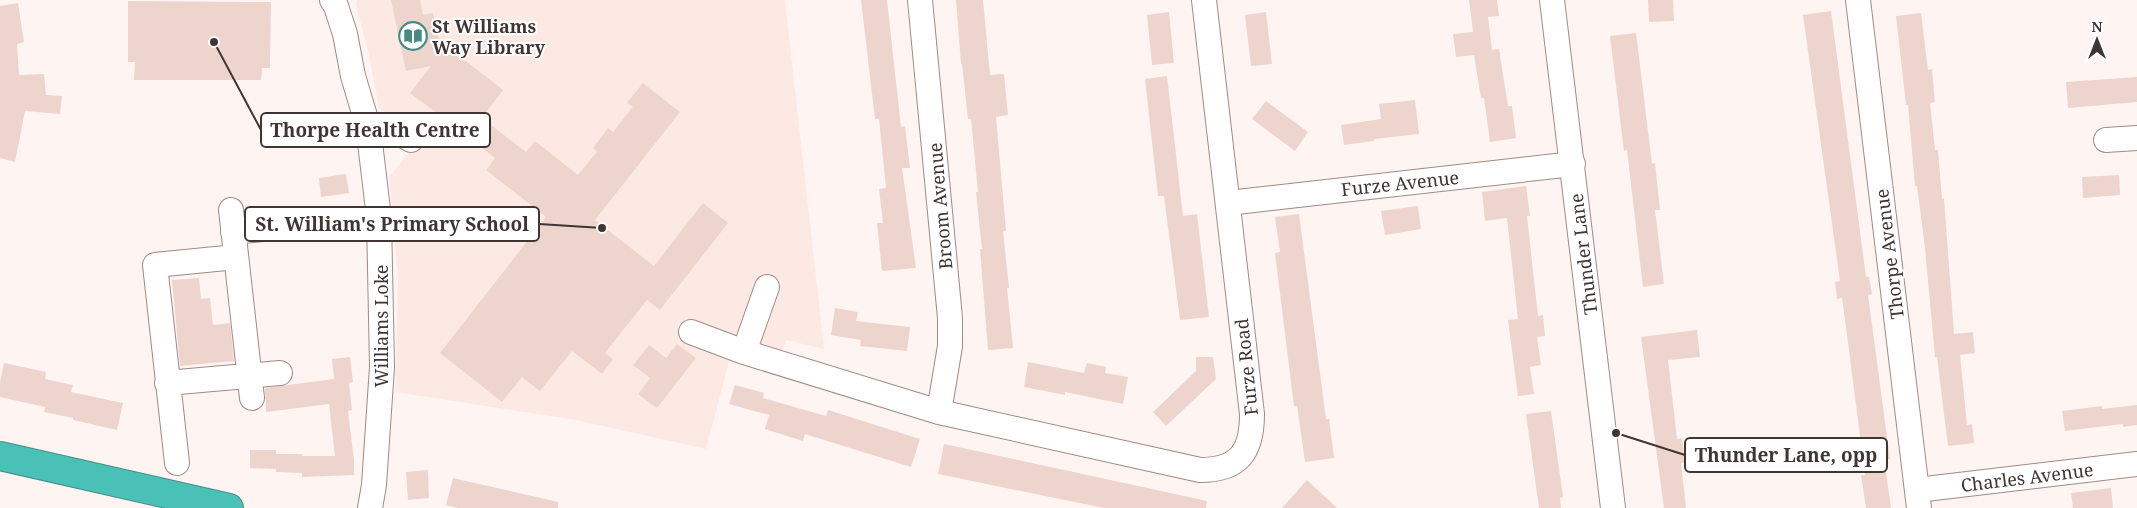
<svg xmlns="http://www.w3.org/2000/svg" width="2137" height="508" font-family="'Noto Serif',serif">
<rect width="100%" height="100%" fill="#fef4f2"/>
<path fill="#fde9e4" d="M357,0H785L824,349L786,340L774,371L730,358L706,449L576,420L395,392L398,279L389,177L419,140L379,108L369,55L356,5Z"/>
<path fill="#edd5ce" d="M391,0H420L423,15L433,13L439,40L503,90L482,118L526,152L535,141L578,175L597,152L593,148L608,128L613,132L633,107L627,103L643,83L680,112L595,220L654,266L703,203L728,223L660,310L647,300L605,353L613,359L602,374L572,351L540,391L522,377L502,402L440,353L546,217L486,170L495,158L456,128L444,144L425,129L437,113L410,93L431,66L406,71Z
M861,0H887L901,127L905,126L910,168H902L916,268L882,271L877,223H883L879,189L886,188L879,119H875Z
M956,0H983L990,75L1004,74L1008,115L996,117L1006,231H1003L1009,288H1007L1013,348L988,350L980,249H982L976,192H978L971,119H968L962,64H961Z
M1469,0H1497L1499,16L1488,17L1492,50L1499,49L1508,106H1512L1516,138L1490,142L1484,98H1481L1474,55L1456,57L1453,34L1473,32Z
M1648,0H1673L1674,21L1649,22Z
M128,1L271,2L270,68H262L261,80H134L135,62H128Z
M18,3L24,42L17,44L19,75L44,74L46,95L62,96L60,114L25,111L15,162L0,158V6Z
M1831,11L1866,277H1869L1872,294L1868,295L1890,459H1884L1891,508H1866L1861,475H1865L1846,327L1842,298L1837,299L1835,282L1840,281L1803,15Z
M1169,12L1174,63L1152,65L1147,15Z
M1266,12L1272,64L1251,66L1245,15Z
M1921,13L1928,70L1932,69L1935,102L1930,103L1935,150H1938L1942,199L1944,198L1954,334L1973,332L1975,353L1960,355L1967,425L1972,424L1974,443L1948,446L1937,357H1935L1925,248L1917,186H1915L1908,105H1906L1896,16Z
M1636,33L1652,164L1655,163L1660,210H1655L1664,284L1643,287L1627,150L1624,151L1610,36Z
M1167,76L1183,216L1197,214L1209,317L1180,320L1164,196H1158L1145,79Z
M2137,77V102L2068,108L2066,82Z
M1415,100L1419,134L1374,139V141L1344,145L1341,125L1381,119L1379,104Z
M1266,101L1308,132L1295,151L1252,119Z
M346,174L349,193L321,197L319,178Z
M2119,175L2120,195L2083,198L2082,177Z
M1526,186L1530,216H1527L1538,316L1543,315L1545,336L1537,337L1541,365L1530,367L1534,394L1518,396L1508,320L1518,319L1507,218L1485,221L1482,192Z
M1418,206L1421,229L1385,235L1381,211Z
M1299,214L1326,419H1329L1334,458L1305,462L1297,406H1294L1275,253L1280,252L1275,217Z
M199,278L201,299L210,298L213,325L230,323L234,361L180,366L172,280Z
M835,308L858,312L856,321L910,327L907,351L860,346L861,340L831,335Z
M1697,330L1700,357L1668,360L1677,439L1682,438L1685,463H1681L1686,508H1664L1641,337Z
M677,344L696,358L657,408L638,394L650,378L633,365L649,345L666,358Z
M350,357L353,382L349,383L352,410L348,411L354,460V475L302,477V473L276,472V469L250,468V450H276V454H302V456H335L329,404L266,412L265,388L334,379L332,359Z
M1196,357H1213L1216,379L1166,426L1153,412L1196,371Z
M1028,362L1084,373L1087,363L1106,367L1105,373L1128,377L1123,404L1065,392V395L1024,387Z
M4,363L46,372L45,379L73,385L71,392L123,403L117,430L73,420V418L44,412L45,407L0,397V382Z
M735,385L764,393L763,398L826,416L828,410L920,439L911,467L805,434L803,441L765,429L769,415L729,404Z
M2137,405V425L2123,427V424L2065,431L2062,411L2102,406V409Z
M1551,411L1563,497L1560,498L1561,508H1539L1526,414Z
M944,444L1207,501L1206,508H1104L938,474Z
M428,470L429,498L408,500L406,472Z
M453,478L558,502V508H457L446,505Z
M1307,480L1337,508H1282Z
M2111,488L2113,508H2073L2071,493Z"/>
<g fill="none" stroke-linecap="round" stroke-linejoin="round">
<defs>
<path id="minor" d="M332,0L336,6L345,34L353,76L368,126L379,218L382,367L374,485L370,508
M920,0L950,318V346L939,412
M1552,0L1613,508
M1858,0L1919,508
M368,126H387L411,140
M2106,140L2137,138
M1228,203L1573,164
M231,210L252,398
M233,232L379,218
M691,332L744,352L939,412L1200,470C1239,470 1252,452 1252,414L1204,0
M744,352L767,287
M167,383L280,373
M177,463L155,265L236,257
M1917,490L2137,464"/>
<path id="highway" d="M0,456L229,508"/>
</defs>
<use href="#minor" stroke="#a08a84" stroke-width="26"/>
<use href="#highway" stroke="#469088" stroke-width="30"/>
<use href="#minor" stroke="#fff" stroke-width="24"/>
<use href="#highway" stroke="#4ac1b6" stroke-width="28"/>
</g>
<defs>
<symbol id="library-ring" viewBox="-11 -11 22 22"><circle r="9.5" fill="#fff" stroke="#458b84" stroke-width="1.5"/><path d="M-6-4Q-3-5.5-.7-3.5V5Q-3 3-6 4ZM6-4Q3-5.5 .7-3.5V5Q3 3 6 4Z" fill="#458b84"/></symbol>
</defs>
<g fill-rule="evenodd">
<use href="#library-ring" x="397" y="20" width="32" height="32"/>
</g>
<g text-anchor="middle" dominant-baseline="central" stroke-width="4" stroke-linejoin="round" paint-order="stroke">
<g font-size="18" font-weight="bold" fill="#3f3533" stroke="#fff" text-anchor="start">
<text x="432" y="26">St Williams<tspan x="432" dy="21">Way Library</tspan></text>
</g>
<g font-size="18" fill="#3f3533" stroke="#fff">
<text transform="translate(1400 183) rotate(-6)">Furze Avenue</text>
<text transform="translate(940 206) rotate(-95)">Broom Avenue</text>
<text transform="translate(1583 254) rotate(-97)">Thunder Lane</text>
<text transform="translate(1889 254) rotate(-97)">Thorpe Avenue</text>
<text transform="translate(381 326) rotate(-90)">Williams Loke</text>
<text transform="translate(1246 367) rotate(-96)">Furze Road</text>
<text transform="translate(2027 477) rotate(-7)">Charles Avenue</text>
</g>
</g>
<path fill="none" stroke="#3f3533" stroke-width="2" d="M214 42L261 130M602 228L539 224M1616 433L1685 455"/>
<g fill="#3f3533" stroke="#fff" stroke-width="2">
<circle cx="214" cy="42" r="5"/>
<circle cx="602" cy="228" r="5"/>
<circle cx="1616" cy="433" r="5"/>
</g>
<g fill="#fff" stroke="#3f3533" stroke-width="2">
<rect x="261" y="113" width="229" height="34" rx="5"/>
<rect x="245" y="207" width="294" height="34" rx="5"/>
<rect x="1685" y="438" width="202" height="34" rx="5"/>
</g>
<g font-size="19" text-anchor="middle" font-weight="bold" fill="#3f3533">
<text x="375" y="137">Thorpe Health Centre</text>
<text x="392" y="231">St. William's Primary School</text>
<text x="1786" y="462">Thunder Lane, opp</text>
</g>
<g transform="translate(2097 40)" stroke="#ffffff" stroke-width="4" paint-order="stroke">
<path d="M0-4L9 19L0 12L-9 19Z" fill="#3f3533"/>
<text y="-8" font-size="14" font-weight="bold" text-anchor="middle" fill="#3f3533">N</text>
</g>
</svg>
